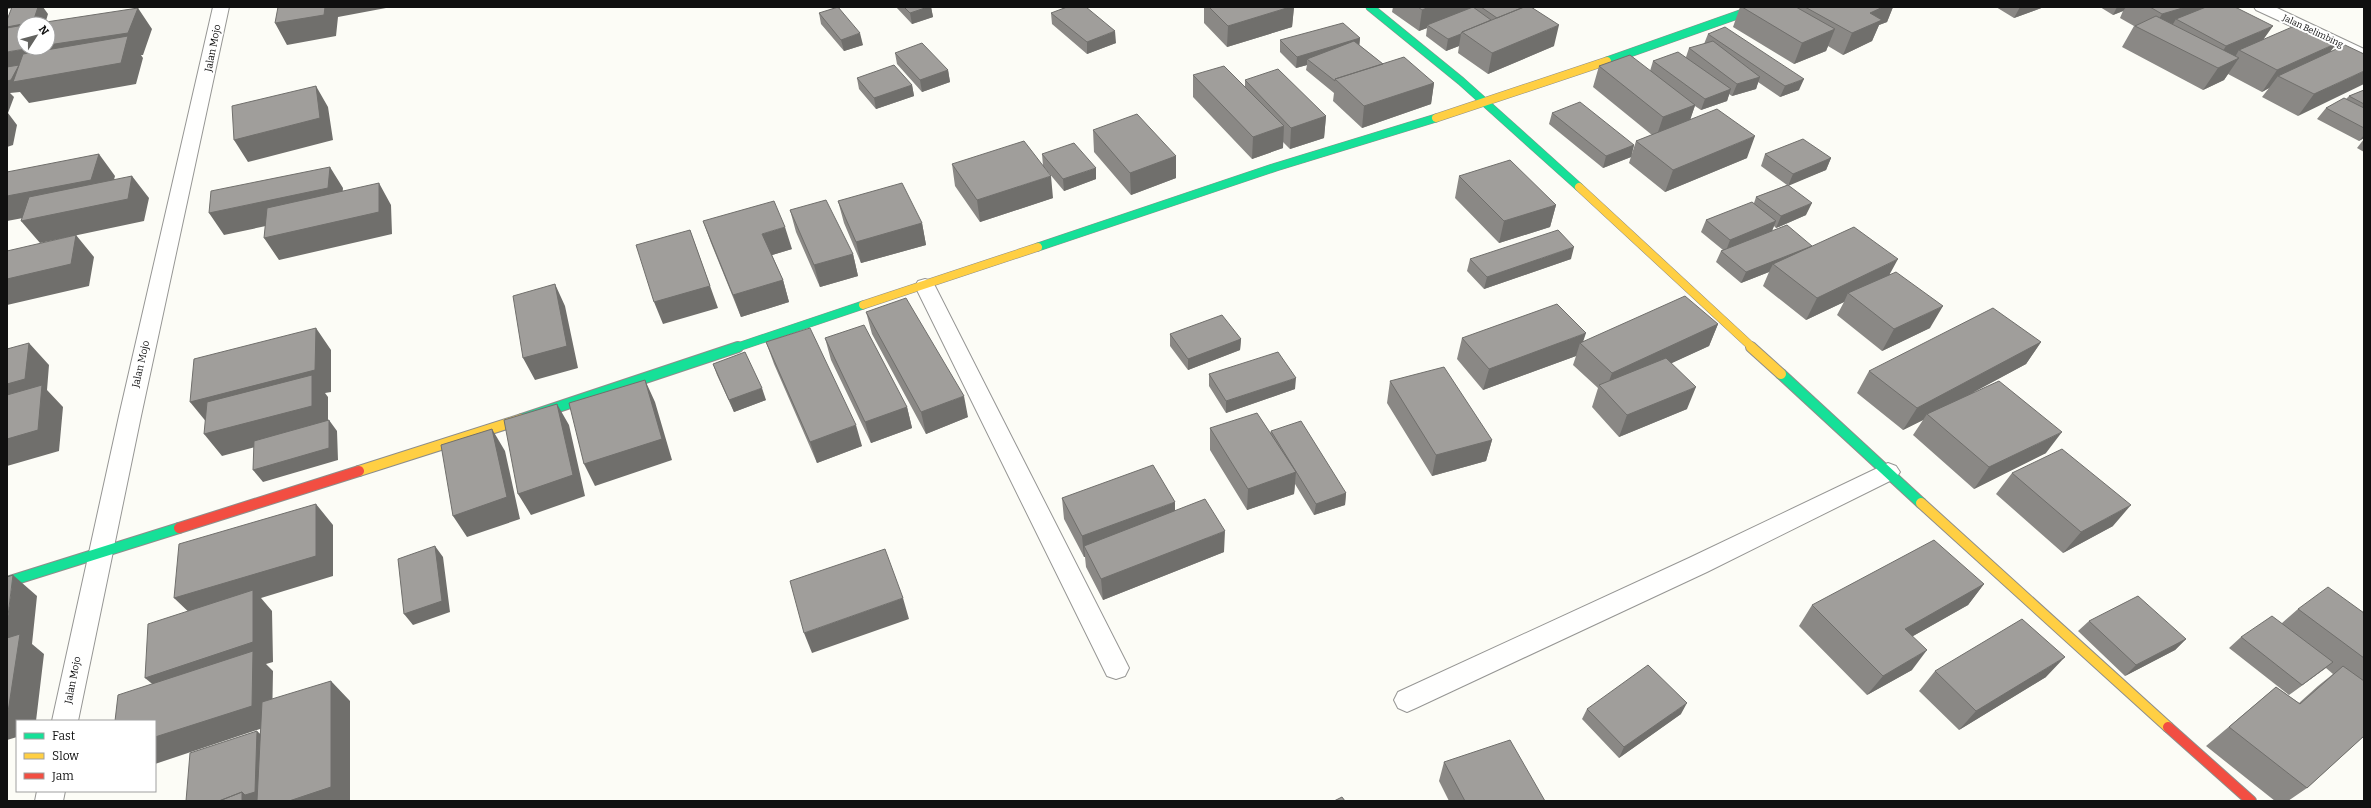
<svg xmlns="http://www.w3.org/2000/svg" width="2371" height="808" font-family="Bitter,serif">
<rect width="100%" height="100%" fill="#fcfcf6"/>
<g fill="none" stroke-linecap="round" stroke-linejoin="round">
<defs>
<path id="street" d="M213,7H229L141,416L78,721H52L119,416Z
M2254,7H2275L2364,49V60L2256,10Z
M925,279L932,281L935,286L1125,660L1129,668L1125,676L1116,679L1107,676L915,286L918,281Z
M1888,463L1896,466L1900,472L1896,478L1707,572L1416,708L1407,712L1398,708L1394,700L1398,692L1689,558Z
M37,791H65L63,801H35Z"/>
<path id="fast-far1" d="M1370,7L1461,81L1579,187
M1607,61L1760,7
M1038,247L1276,167L1436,118
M735,348L863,305"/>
<path id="fast" d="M1781,374L1921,503
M522,419L738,347
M7,582L179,528"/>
<path id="slow-far1" d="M1436,118L1607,61
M1579,187L1753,348
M863,305L1038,247"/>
<path id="slow" d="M1751,347L1781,374
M359,471L522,419
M1921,503L2168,727"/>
<path id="jam" d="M179,528L359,471
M2168,727L2251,801"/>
</defs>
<use href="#street" stroke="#969694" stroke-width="2"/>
<use href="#fast-far1" stroke="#8d8d8a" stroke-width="9"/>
<use href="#fast" stroke="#8d8d8a" stroke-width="12"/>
<use href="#slow-far1" stroke="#8d8d8a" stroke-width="9"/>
<use href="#slow" stroke="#8d8d8a" stroke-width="12"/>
<use href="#jam" stroke="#8d8d8a" stroke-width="12"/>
<use href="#street" fill="#fffffe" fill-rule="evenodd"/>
<use href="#fast-far1" stroke="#16e098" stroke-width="8"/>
<use href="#fast" stroke="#16e098" stroke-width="10"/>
<use href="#slow-far1" stroke="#ffcf43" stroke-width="8"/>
<use href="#slow" stroke="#ffcf43" stroke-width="10"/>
<use href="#jam" stroke="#f24e42" stroke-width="10"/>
</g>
<path fill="#8a8885" d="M896,7H931L933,17L912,24Z
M1204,7H1294L1292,27L1227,47L1204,23Z
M1393,7H1471V8H1473V7H1534V9L1554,46L1488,74L1458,53L1459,46L1446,51L1426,36L1427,28L1419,31L1392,12Z
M1740,7H1893L1887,22L1879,25L1872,41L1843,55L1828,46L1826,51L1794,64L1733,27Z
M1996,7H2044L2014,18Z
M2100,7H2235L2263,40L2330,51L2364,54L2298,116L2262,97L2269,88L2262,92L2228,74L2224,80L2203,90L2122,47L2134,26L2120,18L2123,11L2113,15Z
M819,13L863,45L844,51L821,24Z
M1051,13L1116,43L1087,54L1052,24Z
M1708,34L1799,90L1780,97L1758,82L1756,89L1732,96L1729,94L1727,101L1701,110L1695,106L1690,119L1747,158L1665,192L1629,163L1636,141L1652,135L1593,87L1599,66L1650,71L1653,61L1686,57L1689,48L1704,44Z
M1360,38L1359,45L1383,64L1434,83L1431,104L1362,128L1333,101L1334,93L1306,70L1307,65L1296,68L1280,52V40Z
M895,53L948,70L950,82L922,92L897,64Z
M1193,75L1245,87V80L1326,116L1324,138L1290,149L1283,142V148L1252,159L1193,97Z
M857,78L912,85L914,96L876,109L859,89Z
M2364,90V138L2359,141L2317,119L2326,108L2346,99L2349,96Z
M1552,113L1634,145L1631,157L1603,168L1549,124Z
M1093,130L1176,156V178L1131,195L1094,152Z
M2364,139V152L2357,148Z
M1042,154L1096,179L1064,191L1043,166Z
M1765,154L1831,158L1826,170L1788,185L1806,215L1776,228L1774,226L1772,231L1812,247L1890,274L1930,328L1882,351L1837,315L1844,302L1806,320L1763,286L1769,272L1741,283L1716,262L1721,251L1723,250L1701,232L1706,220L1754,203L1756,197L1787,185L1761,166Z
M952,164L1053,198L980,222L955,186Z
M1459,176L1556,205L1550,227L1499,243L1455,198Z
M838,201L922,223L926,245L861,263L844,223Z
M790,210L853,254L858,276L820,287L796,232Z
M703,221L792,249L772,255L783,280L789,302L741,317L711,243Z
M1470,259H1571L1484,289L1467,271Z
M866,312L968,417L926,434L872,334Z
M1718,324L1709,346L1671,363L1687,409L1619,437L1592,407L1598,388L1573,365L1576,356L1483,390L1457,359L1462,338L1583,342Z
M1170,334L1241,339L1240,350L1188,370L1170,346Z
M825,338L907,407L912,428L871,443L831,360Z
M766,342L862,446L817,463L774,364Z
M2041,342L2026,364L1974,392L2046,453L1974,489L1913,435L1923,420L1903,430L1857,393L1869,371Z
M713,364L766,400L734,412L717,375Z
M1209,374L1295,389L1226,413L1209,386Z
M1390,381L1492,440L1486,461L1432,476L1387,403Z
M1210,428L1270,433L1271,431L1346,493L1345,505L1314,515L1295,484L1294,494L1247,510L1210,450Z
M2012,473L2113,526L2063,553L1996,494Z
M1062,498L1175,511L1224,552L1103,600L1086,567L1085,557H1084L1064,519Z
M1984,584L1968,605L1913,636L1912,670L1867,695L1799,626L1812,605Z
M2298,609L2364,613V736L2307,788L2288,801H2275L2206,746L2276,687L2299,703L2318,686L2333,674L2326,668L2289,695L2229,648L2241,637L2282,623Z
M2089,621L2186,639L2175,650L2125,676L2078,631Z
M1935,671L2046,677L1959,730L1919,691Z
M1587,709L1681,714L1619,758L1582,719Z
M1444,762L1545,801H1449L1439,781Z"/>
<path fill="#706f6c" d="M7,7H20L7,9Z
M38,7H43L48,14L45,24H24V37L7,31V27Z
M325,7H386V8L338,17L336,36L287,45L275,23Z
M928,7H931L933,17L912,24L910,13Z
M1290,7H1294L1292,27L1227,47L1228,26Z
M1429,7H1471L1470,11L1427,25V28L1419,31L1422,10Z
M1883,7H1893L1887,22L1879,25L1872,41L1843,55L1852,33L1870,13Z
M2020,7H2044L2014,18Z
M2117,7H2126L2123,11L2113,15Z
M2186,7H2212L2176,19L2170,29L2150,34L2162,14Z
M138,8L152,29L143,55H141L143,58L136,84L29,103L20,92L10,93L14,97L8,113L17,125L13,145L7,147V52L31,48H48V45Z
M1559,25L1554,46L1488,74L1492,53Z
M2273,26L2258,47L2239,50L2235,57L2213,66L2226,46Z
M1835,29L1826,51L1794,64L1802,43Z
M1115,31L1116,43L1087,54V42Z
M860,33L863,45L844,51L841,40Z
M1461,34L1459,46L1446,51L1448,39Z
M1360,38L1359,50L1307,59V65L1296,68L1297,57Z
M2337,43L2321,64L2278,76L2269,88L2262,92L2277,70Z
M2239,58L2224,80L2203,90L2218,68Z
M948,70L950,82L922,92L920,80Z
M2364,71V84L2298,116L2314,94Z
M1760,77L1756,89L1732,96L1737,84Z
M1804,79L1799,90L1780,97L1785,86Z
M1434,83L1431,104L1362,128L1364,106Z
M912,85L914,96L876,109L874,98Z
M316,86L328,107L333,140L248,162L234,140Z
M1731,89L1727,101L1701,110L1705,99Z
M1695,105L1688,127L1656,138L1663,117Z
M1326,116L1324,138L1290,149L1291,128Z
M1284,126L1283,148L1252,159L1253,137Z
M2364,135V138L2359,141Z
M1755,136L1747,158L1665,192L1673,170Z
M1634,145L1631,157L1603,168L1606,156Z
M99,154L115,176L108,202L7,221V196Z
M1176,156V178L1131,195L1130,173Z
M1831,158L1826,170L1788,186L1793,174Z
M330,167L343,188L341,210L224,235L209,213Z
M1096,168V179L1064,191L1063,179Z
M132,176L149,198L144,221L40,243L21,221Z
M1051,176L1053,198L980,222L977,200Z
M379,183L391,205L392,234L279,260L264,238Z
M1812,203L1806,215L1776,228L1781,216Z
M1556,205L1550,227L1499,243L1504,221Z
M1776,221L1771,233L1726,251L1730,240Z
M922,223L926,245L861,263L856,242Z
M785,227L792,249L769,256L762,234Z
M690,230L718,308L663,324L654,302Z
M76,235L94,257L89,286L7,305V279Z
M1812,246L1807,257L1773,264L1769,272L1741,283L1746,272Z
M1574,247L1571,259L1484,289L1487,277Z
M853,254L858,276L820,287L814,265Z
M1898,259L1886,281L1848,293L1844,302L1806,320L1817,298Z
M783,280L789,302L741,317L733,295Z
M555,284L565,306L578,368L535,380L523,358Z
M1943,306L1930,328L1882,351L1894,329Z
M1718,324L1709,346L1607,393L1605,392L1612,373Z
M316,328L331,350V392L325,393L328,397V427L222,456L204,434L208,424L190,402Z
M1586,333L1582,345L1580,343L1576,356L1483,390L1489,369Z
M1241,339L1240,350L1188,370V359Z
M2041,342L2026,364L1929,416L1927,414L1923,420L1903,430L1917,408Z
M29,343L49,365L47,390L63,407L59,451L7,466V384Z
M1296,378L1295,389L1226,413V401Z
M645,380L655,402L672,460L595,486L584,464Z
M1696,387L1687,409L1619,437L1627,415Z
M762,388L766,400L734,412L729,400Z
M964,396L968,417L926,434L921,412Z
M557,404L569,425L585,496L531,515L518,494Z
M907,407L912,428L871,443L865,422Z
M329,420L337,431L338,460L263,482L253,470Z
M856,425L862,446L817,463L810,442Z
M492,429L505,451L520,519L467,537L453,516Z
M2062,432L2046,453L1974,489L1989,467Z
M1492,440L1486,461L1432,476L1436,455Z
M1296,472L1294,494L1247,510L1248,489Z
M1346,493L1345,505L1314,515L1316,504Z
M1175,502V523L1084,546L1085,557H1084L1082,536Z
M316,504L333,525V576L261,598L272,611L273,662L266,664L273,671L272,725L155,764V737L168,697L145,678L195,618L174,598Z
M2131,505L2113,526L2063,553L2081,532Z
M1225,531L1224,552L1103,600L1101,579Z
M435,546L443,557L450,612L413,625L404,614Z
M13,575L37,596L32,644L44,654L36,721H17V737L7,740V624Z
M1984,584L1968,605L1890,649L1905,629Z
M903,598L909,619L812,653L804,633Z
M2186,639L2175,650L2125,676L2136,665Z
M1927,650L1912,670L1867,695L1883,676Z
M2065,657L2046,677L1959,730L1976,711Z
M2333,662L2320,672L2289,695L2302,685Z
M331,681L350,701V801H289Z
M1687,703L1681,714L1619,758L1624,747Z
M257,731L268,741L266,801H228L242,792Z"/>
<path fill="#a09e9b" stroke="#706f6c" d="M12,7H38L33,22L7,27V20Z
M278,7H325L324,15L275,23Z
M838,7L860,33L841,40L819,13Z
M904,7H928L910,13Z
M1067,7H1086L1115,31L1087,42L1051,13Z
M1209,7H1290L1228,26Z
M1418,7H1429L1422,10Z
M1473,7L1491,20L1462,32L1461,34L1448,39L1427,25Z
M1481,7H1524L1497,18Z
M1524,7H1531L1559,25L1492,53L1462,32Z
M1742,7H1796L1835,29L1802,43Z
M1805,7H1883L1870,13L1882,20L1852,33Z
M2150,7H2186L2162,14Z
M2206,7H2235L2273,26L2226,46L2176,19Z
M138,8L128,33L48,45V24H33Z
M2156,16L2239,58L2218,68L2135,26Z
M1343,23L1360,38L1297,57L1280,40Z
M2299,24L2337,43L2277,70L2239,50Z
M24,25V48H31L7,52V28Z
M1725,27L1804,79L1785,86L1708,34Z
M128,36L121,63L13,82L23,54Z
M1354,41L1383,64L1335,79V81L1307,59Z
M1713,41L1760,77L1737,84L1689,48Z
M922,43L948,70L920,80L895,53Z
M2345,45L2364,54V71L2314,94L2278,76Z
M1678,52L1731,89L1705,99L1653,61Z
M1630,55L1695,105L1663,117L1599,66Z
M1404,57L1434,83L1364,106L1335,79Z
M19,65L11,80L7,81V67Z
M894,65L912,85L874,98L857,78Z
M1224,66L1284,126L1253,137L1193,75Z
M1278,69L1326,116L1291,128L1245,80Z
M316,86L320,118L234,140L232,106Z
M2364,90V104L2349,96Z
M2344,98L2364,108V128L2326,108Z
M1580,102L1634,145L1606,156L1552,113Z
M1717,109L1755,136L1673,170L1636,141Z
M1137,114L1176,156L1130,173L1093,130Z
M1803,139L1831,158L1793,174L1765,154Z
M1024,141L1051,176L977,200L952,164Z
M1074,143L1096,168L1063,179L1042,154Z
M99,154L91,180L7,196V172Z
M1510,160L1556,205L1504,221L1459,176Z
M330,167L328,188L209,213L211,191Z
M132,176L128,199L21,221L29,197Z
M379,183V212L264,238L267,208Z
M902,183L922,223L856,242L838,201Z
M1788,185L1812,203L1781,216L1756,197Z
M826,200L853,254L814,265L790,210Z
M774,201L785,227L762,234L783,280L733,295L703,221Z
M1752,202L1776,221L1730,240L1706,220Z
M1787,225L1812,246L1746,272L1721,251Z
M1854,227L1898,259L1817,298L1773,264Z
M690,230L710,286L654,302L636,245Z
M1558,230L1574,247L1487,277L1470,259Z
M76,235L71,264L7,279V251Z
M1896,272L1943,306L1894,329L1848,293Z
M555,284L567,346L523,358L513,296Z
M1685,296L1718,324L1612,373L1580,343Z
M906,298L964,396L921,412L866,312Z
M1557,304L1586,333L1489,369L1462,338Z
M1993,308L2041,342L1917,408L1869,371Z
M1222,315L1241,339L1188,359L1170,334Z
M864,325L907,407L865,422L825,338Z
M316,328L315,370L190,402L194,359Z
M810,328L856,425L810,442L766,342Z
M29,343L25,379L7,384V349Z
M745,352L762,388L729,400L713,364Z
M1278,352L1296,378L1226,401L1209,374Z
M1666,358L1696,387L1627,415L1599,385Z
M1444,367L1492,440L1436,455L1390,381Z
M312,375V406L204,434L207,402Z
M645,380L662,439L584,464L569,403Z
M1999,381L2062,432L1989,467L1927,414Z
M42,385L38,430L7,439V395Z
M557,404L573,475L518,494L504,420Z
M1257,413L1296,472L1248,489L1210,428Z
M329,420V448L253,470L254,441Z
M1301,421L1346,493L1316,504L1271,431Z
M492,429L507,497L453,516L441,445Z
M2062,449L2131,505L2081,532L2012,473Z
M1153,465L1175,502L1082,536L1062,498Z
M1205,499L1225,531L1101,579L1084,546Z
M316,504V556L174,598L179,544Z
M1934,540L1984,584L1905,629L1927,650L1883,676L1812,605Z
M435,546L442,601L404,614L398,559Z
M885,549L903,598L804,633L790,581Z
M13,575L7,624V577Z
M2328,587L2364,613V658L2298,609Z
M253,590V642L145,678L148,624Z
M2138,596L2186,639L2136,665L2089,621Z
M2272,616L2333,662L2302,685L2241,637Z
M2022,619L2065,657L1976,711L1935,671Z
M20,634L8,712L7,713V638Z
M253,651L252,706L155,737V721H115L118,695Z
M1648,665L1687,703L1624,747L1587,709Z
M2343,666L2364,681V736L2307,788L2229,727L2276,687L2300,704Z
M331,681V787L289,801H257L262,702Z
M257,731L255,792L245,795L242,792L219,801H186L190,753Z
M1510,740L1545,801H1465L1444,762Z
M242,792V801H219Z
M1342,797L1345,801H1334Z"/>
<g text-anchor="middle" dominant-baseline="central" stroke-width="4" stroke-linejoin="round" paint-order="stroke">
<g font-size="9" fill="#101010" stroke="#fff">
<text transform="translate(2313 31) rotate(25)">Jalan Belimbing</text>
</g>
<g font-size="10" fill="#101010" stroke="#fff">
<text transform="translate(213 48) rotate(-79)">Jalan Mojo</text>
<text transform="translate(141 364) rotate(-77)">Jalan Mojo</text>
<text transform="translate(73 680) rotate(-79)">Jalan Mojo</text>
</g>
</g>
<rect width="2371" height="808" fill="none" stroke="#101010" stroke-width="16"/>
<rect x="16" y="720" width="140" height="72" fill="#ffffff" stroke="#9f9f9f"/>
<rect x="24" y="733" width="20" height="6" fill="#16e098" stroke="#9f9f9f"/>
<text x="52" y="740" font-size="12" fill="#101010">Fast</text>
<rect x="24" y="753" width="20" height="6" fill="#ffcf43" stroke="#9f9f9f"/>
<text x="52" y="760" font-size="12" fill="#101010">Slow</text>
<rect x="24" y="773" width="20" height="6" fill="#f24e42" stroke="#9f9f9f"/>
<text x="52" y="780" font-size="12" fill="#101010">Jam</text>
<g transform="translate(36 36) rotate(54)"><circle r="19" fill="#ffffff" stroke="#9f9f9f"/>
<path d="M0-3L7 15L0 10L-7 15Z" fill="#636360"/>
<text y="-6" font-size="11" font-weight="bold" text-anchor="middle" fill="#101010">N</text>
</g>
</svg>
